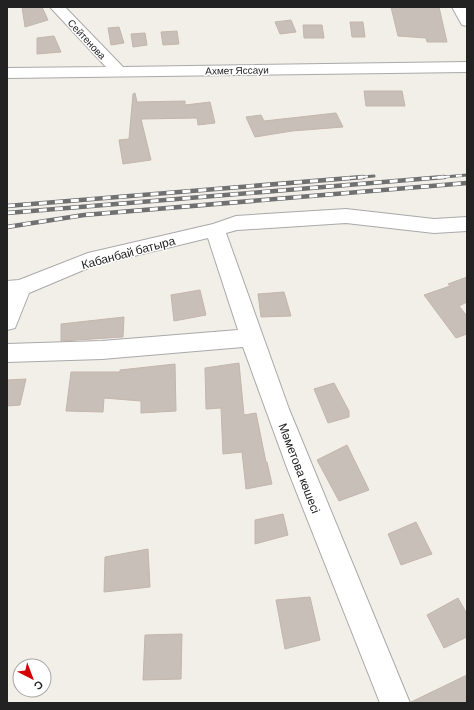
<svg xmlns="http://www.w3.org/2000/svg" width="474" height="710" font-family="Barlow,sans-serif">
<rect width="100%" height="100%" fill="#f2efe9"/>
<path fill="#c7bfb8" stroke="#c4b6ab" d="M22,7H42L48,20L25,27Z
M391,7H439L447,42H427L426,38L398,36Z
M291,20L296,32L280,34L275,22Z
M350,22H363L365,37H352Z
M303,25H322L324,38H304Z
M119,27L124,43L111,45L108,28Z
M177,31L179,44L163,45L161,32Z
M145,33L147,45L133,47L131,34Z
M54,36L61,52L37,54V38Z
M364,91H402L405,106H366Z
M135,93L137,102L185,101V105L210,102L215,123L198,125L197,118L141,119L151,160L123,164L119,140L129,139L133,94Z
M336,113L343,127L292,131L255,137L246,117L261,115L264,121Z
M467,277V302L459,306L467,316V334L456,338L424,295L450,286L448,284Z
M200,290L206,315L174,321L171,295Z
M284,292L291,316L261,317L258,294Z
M124,317L123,337L61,341V324Z
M239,363L244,415L256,413L266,462H267L272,484L246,489L242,452L223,454L221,408L206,409L205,368Z
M175,364L176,411L141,413V401L104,398L103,412L66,411L71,372H120V370Z
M26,379L20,405L7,406V380Z
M334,383L349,411V417L328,423L314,389Z
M347,445L369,490L339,501L317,460Z
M283,514L288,535L255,544V520Z
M416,522L432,554L401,565L388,534Z
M148,549L150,587L104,592L105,557Z
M310,597L320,640L285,649L276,600Z
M458,598L467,614V637L444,648L427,615Z
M182,634L181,679L143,680L145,635Z
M467,675V703H411V702Z"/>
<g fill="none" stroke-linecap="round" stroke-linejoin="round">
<defs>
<path id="minor" d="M50,7H65L123,67L467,62V72L7,78V68L106,67Z
M452,7H466L467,26L462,25Z
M346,209L434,219L467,217V231L434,233L346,223L237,230L226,233L289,409L410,703H380L287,468L243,347L102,359L7,362V344L102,341L238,330L208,238L93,266L29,293L15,328L7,330V281L19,280L88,253L213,224L236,216Z"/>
</defs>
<use href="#minor" stroke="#a9a9a9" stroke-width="2"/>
<use href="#minor" fill="#fff" fill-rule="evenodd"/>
<defs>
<path id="rail-far1" d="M350,178L374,176
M432,178L467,175"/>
<path id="rail" d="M7,206L363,177
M7,213L444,177
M7,227L84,215L467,183"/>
</defs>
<use href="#rail-far1" stroke="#707070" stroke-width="3"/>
<use href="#rail" stroke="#707070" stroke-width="4.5"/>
<use href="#rail-far1" stroke="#fff" stroke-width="2" stroke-dasharray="6" stroke-linecap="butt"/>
<use href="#rail" stroke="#fff" stroke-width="3" stroke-dasharray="8" stroke-linecap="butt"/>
</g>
<g text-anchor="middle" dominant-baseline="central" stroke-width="3" stroke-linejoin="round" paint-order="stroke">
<g font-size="10" fill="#222" stroke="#fff">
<text transform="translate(87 39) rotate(47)">Сейтенова</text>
<text transform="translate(237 70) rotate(-1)">Ахмет Яссауи</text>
</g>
<g font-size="12" fill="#222" stroke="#fff">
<text transform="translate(128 252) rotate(-15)">Кабанбай батыра</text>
<text transform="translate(300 468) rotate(69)">Мәметова көшесі</text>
</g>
</g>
<rect width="474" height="710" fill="none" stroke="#222222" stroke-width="16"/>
<g transform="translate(32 678) rotate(138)"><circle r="19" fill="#ffffff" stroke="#a7a7a7"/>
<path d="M0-3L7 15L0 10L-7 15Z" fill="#d40000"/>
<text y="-6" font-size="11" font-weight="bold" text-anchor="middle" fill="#222222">С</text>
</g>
</svg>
